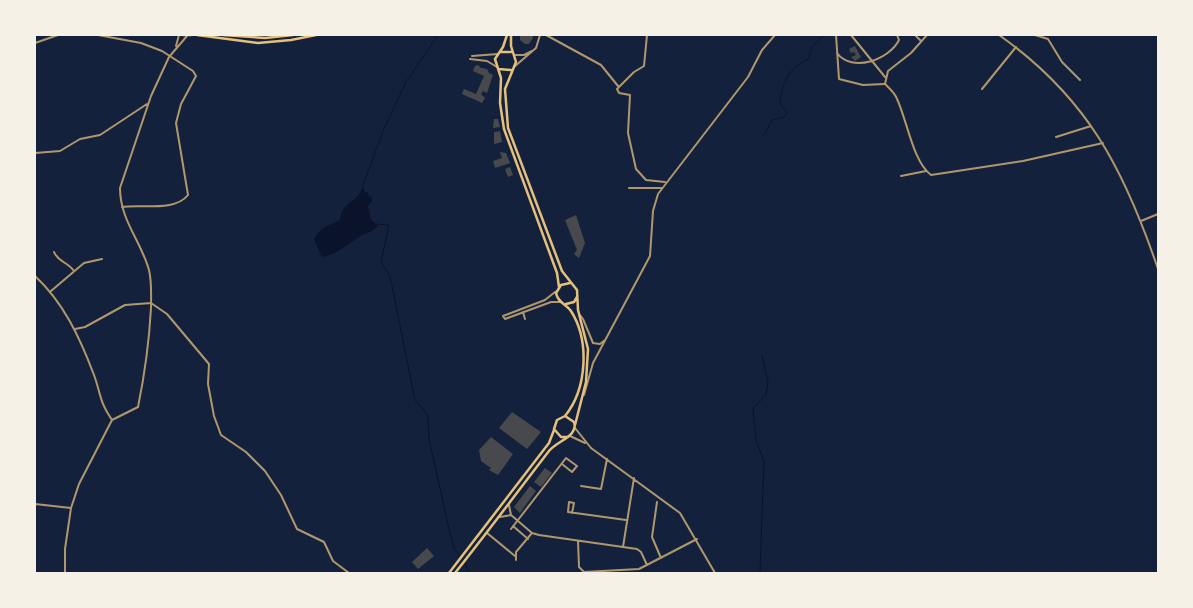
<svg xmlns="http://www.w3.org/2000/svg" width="1193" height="608" font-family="Poppins,sans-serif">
<rect width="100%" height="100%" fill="#14213d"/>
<path fill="#0b132b" d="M363,186L365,193L368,192L369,197L371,196L372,200L368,206L371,219L378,226C373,232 368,232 361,236C348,244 338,254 322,257L314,239C321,226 328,226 340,220C342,200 359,203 363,186Z"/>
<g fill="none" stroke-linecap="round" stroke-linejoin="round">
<path stroke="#0b132b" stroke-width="1" d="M764,135L772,120L784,117L787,113L780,103C781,84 790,67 808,59L812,47L824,35
M363,185L383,131L406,82L438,35
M359,197L362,189
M376,224L389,225L381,262L390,276L415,400L425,411L428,418L429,439L449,529L454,548L460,556
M465,564L470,573
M760,573L764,461L756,440L753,408L766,395L768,382L762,355"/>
</g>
<path fill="#48494c" d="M520,35H533V38L529,44H525L520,40Z
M855,46L861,57L855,61L851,57L856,55L854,52L851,53L849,49Z
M478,65L481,68L487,69L489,73L493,75L487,93L483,91L481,94L485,98L482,103L462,94L464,89L476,94L484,76L473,71L475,66Z
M494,119H498L500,127L493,128Z
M500,131L502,142L494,144V132Z
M500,152L506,153L510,163L495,168L493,161L502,158Z
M510,167L513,175L508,177L505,169Z
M576,215L585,243L579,258L574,254L577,250L565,220Z
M512,412L541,432L527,449L499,428Z
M491,437L513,454L498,475L489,470L491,468L481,461L479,450Z
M545,468L552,473L541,487L534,482Z
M530,486L536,491L520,513L514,507Z
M427,548L434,556L418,569L412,562Z"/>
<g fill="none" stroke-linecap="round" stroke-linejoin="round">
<path stroke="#b1986c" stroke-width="2" d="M98,35L141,43L162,51L193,71L196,76L181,104L176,123L188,195C175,212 140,204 122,207
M546,35L601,65L618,86
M647,35L644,66L634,72L617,89L619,93L630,95L628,133L636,169L646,180L665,182
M836,35L839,79L863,85L884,84
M851,35L885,77
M915,35L921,41
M999,35C1087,97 1124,169 1158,269
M1035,35L1048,39L1062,62L1080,80
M35,43L58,35
M176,46L179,35
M837,53C852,73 889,60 899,40L897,35
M515,55H524L532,51
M472,56L498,54
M470,59L487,61L497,67
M514,67L536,48L540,35
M885,84C889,88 895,93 897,99C907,120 913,162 931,175L1023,161L1103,143
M885,84L888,71L911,53L927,35
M982,89L1016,47
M1056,137L1091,126
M35,153L60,151L80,139L100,135L147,104
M901,176L926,171
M629,188H662
M1141,221L1158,214
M54,252C58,262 68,262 74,271
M35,276C64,303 80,338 94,375C101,394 99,401 112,420
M51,291L84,263L102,259
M555,292L545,300L503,316L505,319L551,302H560
M151,303L167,314L209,364L208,384L214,416L221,435L246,452L265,471L281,495L297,529L324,542L333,561L349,573
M523,312L525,319
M75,329L85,327L125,305L151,303
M591,448L680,513L715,573
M581,486L601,489L607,459
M657,502L652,537L661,558
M35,504L71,508
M509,505L511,515
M572,513L574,503L569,502L568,512L626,520
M511,515L532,533L539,535L637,549L641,552L647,565
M500,517L511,515
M513,526L528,539
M511,529L566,458L577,466L572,472L562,464
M487,533L515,556
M578,541L579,567L584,572L639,569L697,539
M623,547L634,478
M516,560V552L532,533
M65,573V549L71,508L79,484L112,420L138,407C145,373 149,344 151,308C151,295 152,283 149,270C141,241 120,220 120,188L151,96L169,57L187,36"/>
<path stroke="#b1986c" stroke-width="2" d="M580,315L583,319L593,343L600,344L605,340
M584,395L593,363L650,256L653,211L658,194L748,77L762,50L775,35
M575,428L591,448
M570,436L585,443"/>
<path stroke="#e5c07b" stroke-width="2.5" d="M183,35H191
M197,35L258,43L291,40L316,35
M223,35L265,38L293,35
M507,35L503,47L495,59L501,78L500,103L504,129L557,273L559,287
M511,35V46L516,62L505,89L508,128L562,271L577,290L578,310L588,349L586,382L575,425
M501,52H512
M499,69L511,70
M566,304L574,302L577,297
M565,416C587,389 590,341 571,311C566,304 558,303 556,293L561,285L570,283
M449,573L549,443L554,430
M455,573C487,533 518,491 549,451C557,441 579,436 574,422L565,416L557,420L554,429L561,437H568"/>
</g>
<rect width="1193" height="608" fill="none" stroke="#f6f1e7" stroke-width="72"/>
</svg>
